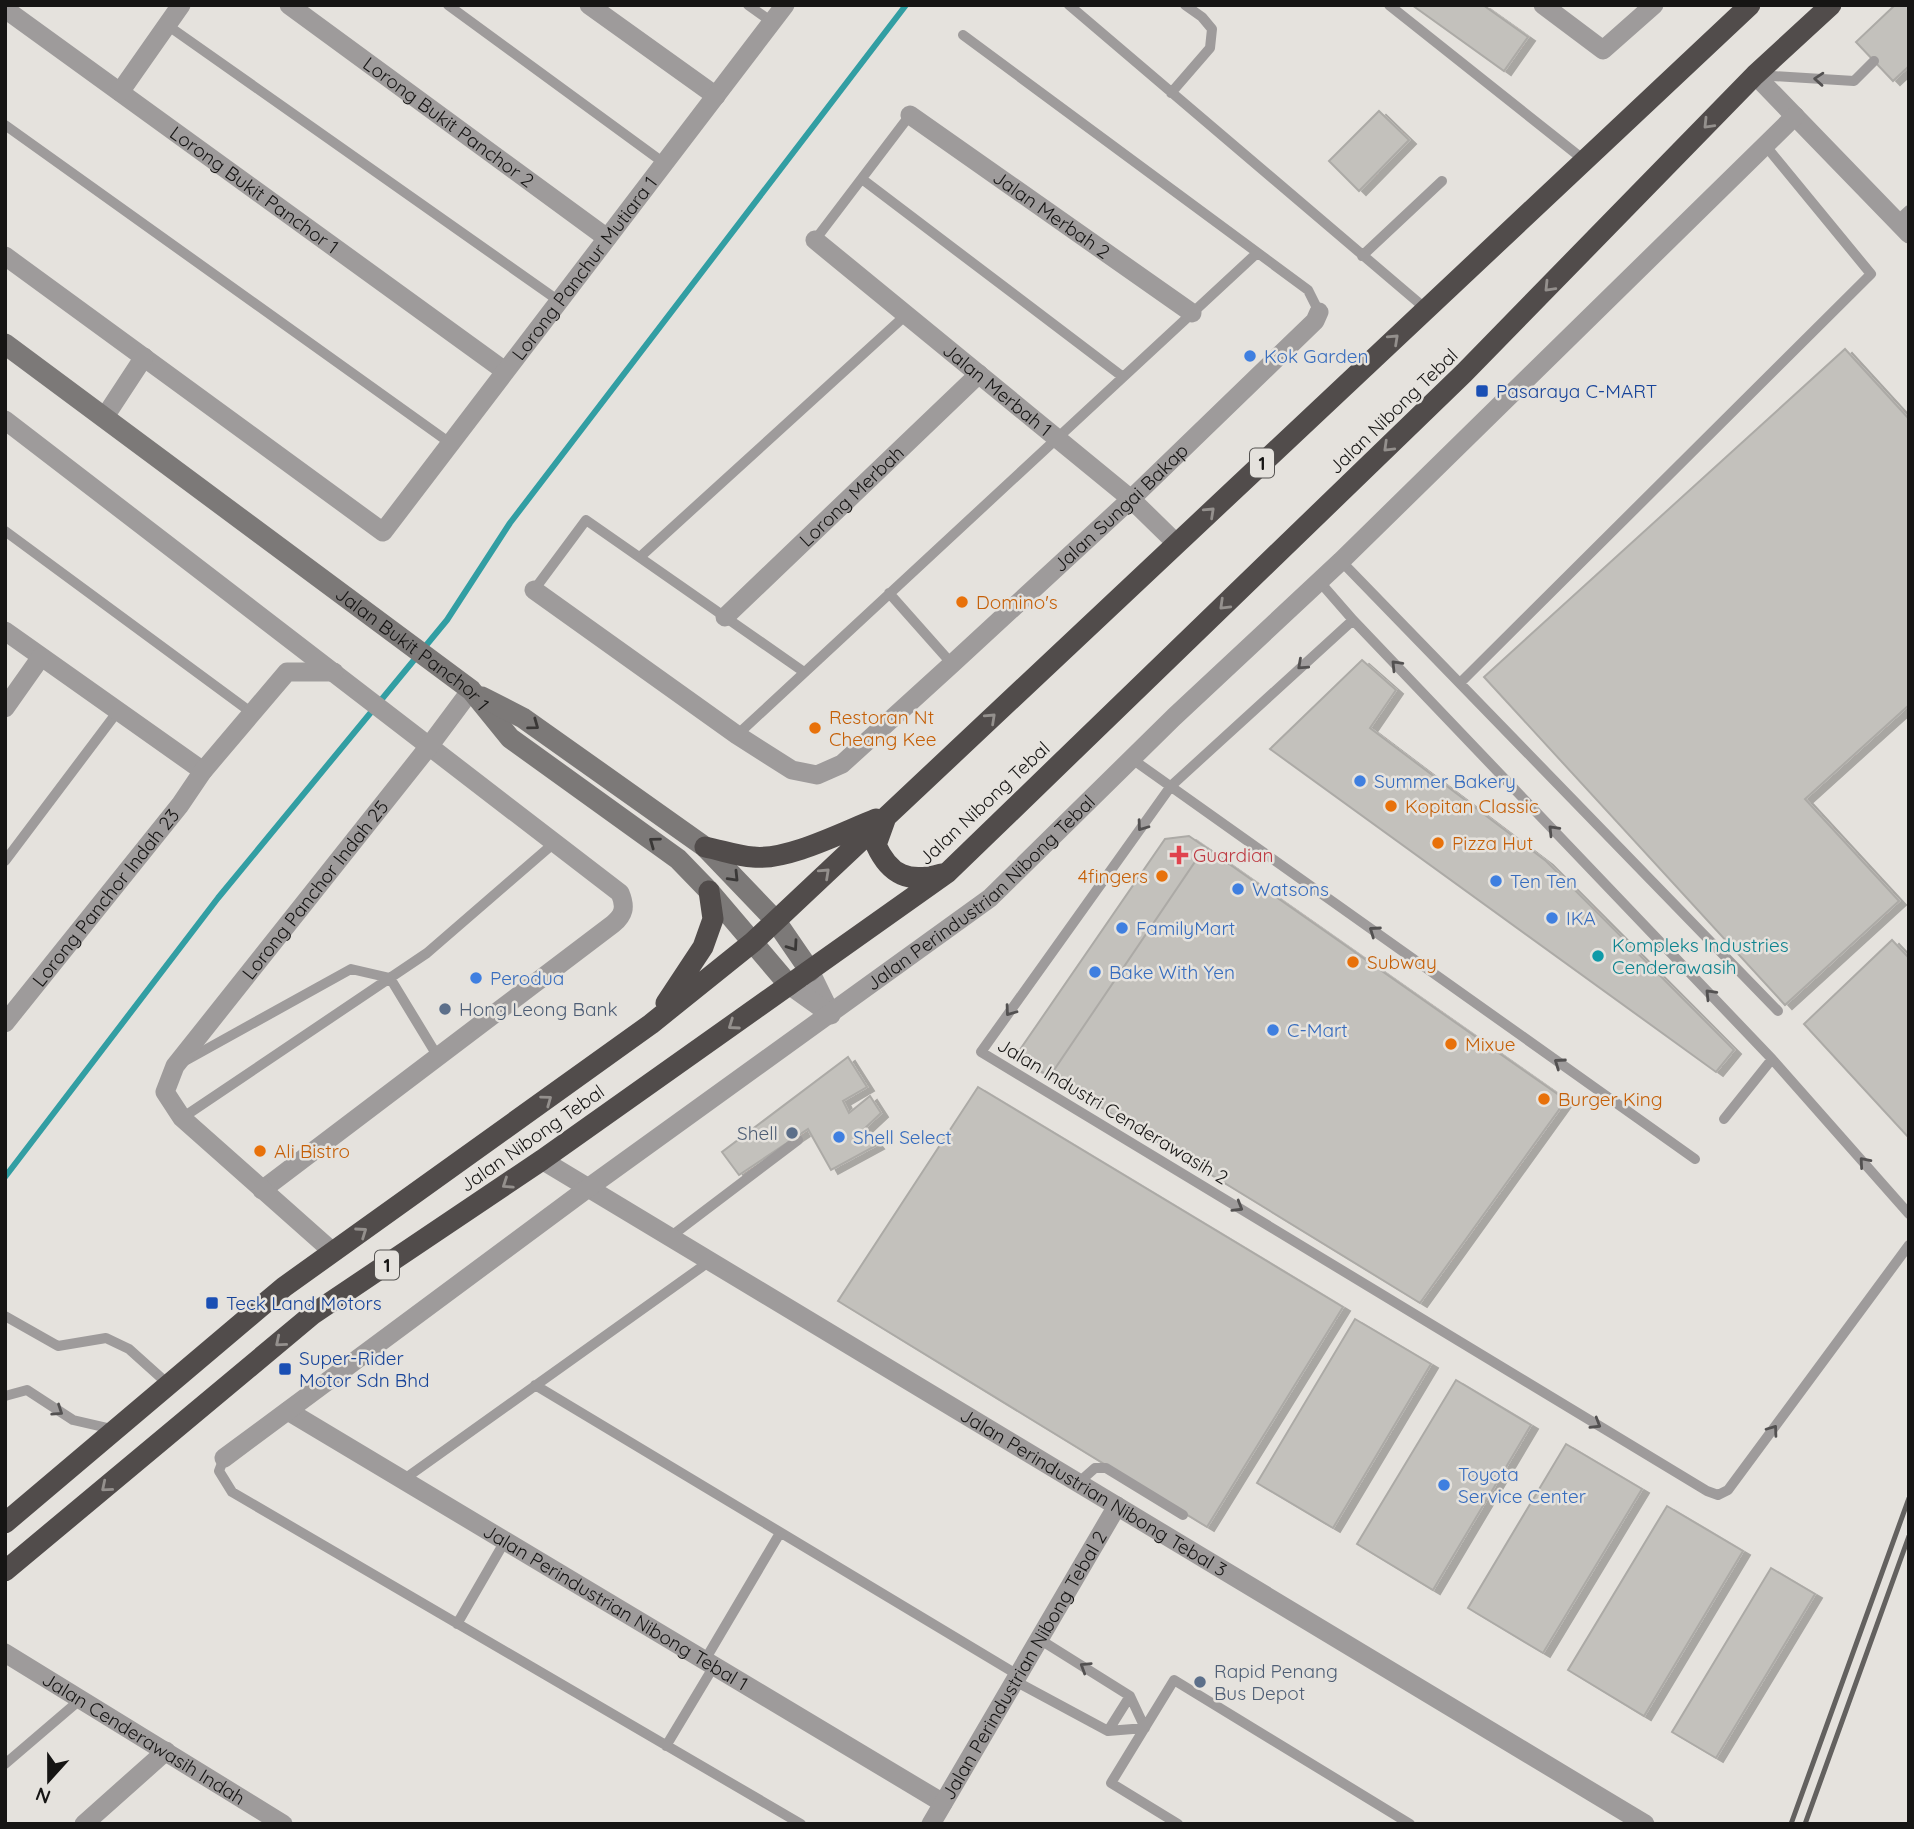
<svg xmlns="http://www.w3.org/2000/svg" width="1914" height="1829" font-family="Quicksand,sans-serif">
<defs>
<filter id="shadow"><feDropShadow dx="7" dy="4" stdDeviation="0" flood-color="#0004"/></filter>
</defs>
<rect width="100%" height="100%" fill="#e5e2dd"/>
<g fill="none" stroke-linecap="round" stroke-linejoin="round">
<path stroke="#329ea3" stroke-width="6" d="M5,1177L218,898L447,620L510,523L906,5"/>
</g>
<path fill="#c3c1bc" stroke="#acaaa6" stroke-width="2" filter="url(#shadow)" d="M1412,5H1483L1528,37L1504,71Z
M1895,5H1909V66L1893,81L1856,42Z
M1379,111L1409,140L1359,191L1329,161Z
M1845,349L1909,419V705L1805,799L1899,901L1785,1005L1484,677Z
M1362,660L1396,690L1370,728L1546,861L1734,1050L1716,1072L1270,749Z
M1189,836L1205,847L1050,1076L1020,1061L1019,1051L1165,839Z
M1205,847L1566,1100L1420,1303L1050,1076Z
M1892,940L1909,958V1138L1804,1024Z
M848,1057L867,1087L843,1101L849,1113L870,1096L881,1113L864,1129L877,1145L831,1170L808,1129L739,1175L722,1152Z
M978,1087L1343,1307L1207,1527L838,1301Z
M1355,1319L1431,1364L1333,1528L1257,1483Z
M1456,1380L1531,1425L1433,1590L1357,1544Z
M1566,1444L1642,1489L1543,1653L1468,1608Z
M1667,1506L1743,1551L1644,1716L1568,1670Z
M1771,1568L1815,1594L1716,1758L1672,1732Z"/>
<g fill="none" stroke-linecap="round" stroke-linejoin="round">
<path stroke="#9e9b9b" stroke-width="10" d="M448,5L664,163
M748,5L772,22
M1069,5L1426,309
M1389,5L1584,160
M167,25L559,301
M963,35L1308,290L1319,312
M1757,75L1854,81L1874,61
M1171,93L1210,48L1212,29L1202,17L1185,5
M5,125L450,443
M862,179L1123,377
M1897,221L1909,210
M815,240L910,115
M1362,256L1442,181
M5,531L252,713
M640,557L907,314
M1341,561L1778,1011
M1319,581L1353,620L1772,1059L1909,1214
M534,590L586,520L804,672
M889,593L952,664
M1353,620L1171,786L981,1052L1707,1491L1718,1495L1728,1490L1909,1245
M1460,683L1871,274L1765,145
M737,735L1257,253
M1132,759L1695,1159
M5,861L118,711
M185,1061L351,969L390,978L438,1057
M182,1118L427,953L553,844
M1724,1119L1772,1059
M670,1237L798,1140
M5,1316L58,1346L106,1338L129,1349L168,1384
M535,1385L1018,1675
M5,1396L27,1390L73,1420L112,1429
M224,1458L219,1471L232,1492L801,1824
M403,1480L710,1261
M1078,1483L1095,1468H1106L1183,1515
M457,1624L505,1541
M1039,1639L1130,1696L1145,1728
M705,1660L780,1533
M1015,1681L1108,1731L1145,1728
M1108,1731L1130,1696
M666,1746L714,1666
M5,1764L81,1699
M1178,1824L1111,1783L1174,1680L1410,1824"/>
<g stroke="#9e9b9b" stroke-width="19">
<path id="s1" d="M289,5L607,238"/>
<path d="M589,5L716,96"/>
<path d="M1543,5L1603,50L1654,5"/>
<path id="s2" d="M5,9L505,371"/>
<path d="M1755,75L1909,234"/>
<path d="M120,92L181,5"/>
<path id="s3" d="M910,115L1192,313"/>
<path id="s4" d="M815,240L1131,499L1176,543"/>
<path id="s5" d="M5,256L383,532L785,5"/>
<path d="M104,418L144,357"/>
<path d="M5,420L620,893C626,907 624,915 613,924L262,1190"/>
<path id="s6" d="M534,590L737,735L792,770L817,775L842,764L952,664L1131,499L1315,321L1319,312"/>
<path id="s7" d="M725,617L979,374"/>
<path d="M5,631L203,771"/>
<path d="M5,708L41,657"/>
<path d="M810,971L831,1014"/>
<path d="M789,985L831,1015"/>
<path id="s8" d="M5,1023L180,805L203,771L287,672H334"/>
<path id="s9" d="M542,1160L1645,1824"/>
<path id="s10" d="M333,1252L182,1118L165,1092L175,1066L430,745L471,690"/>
<path id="s11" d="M288,1411L943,1803"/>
<path id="s12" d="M224,1458L588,1188L990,898L1174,717L1341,561L1795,116"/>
<path id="s13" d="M5,1653L283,1824"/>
<path d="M84,1824L166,1751"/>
<path id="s14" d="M931,1824L1117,1506"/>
</g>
<g stroke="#7c7978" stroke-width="21">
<path id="s15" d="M5,344L471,690L510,738L678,859L709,891L789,985"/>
<path d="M482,697L523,718L705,847L775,920L810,971"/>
</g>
<path stroke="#514c4b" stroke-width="21" d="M885,820L876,845C890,876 909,883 941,874
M705,847C721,850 737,856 753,857C787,861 843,832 876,819
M666,1003L703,947L713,919L709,891
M5,1523L284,1287L651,1024L753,942L1750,5
M5,1571L313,1314L542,1160L947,873L1464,373L1755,75L1831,5"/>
<path stroke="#63615f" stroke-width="5" d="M1791,1824L1909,1498
M1805,1824L1909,1536"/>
</g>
<defs><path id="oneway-chevron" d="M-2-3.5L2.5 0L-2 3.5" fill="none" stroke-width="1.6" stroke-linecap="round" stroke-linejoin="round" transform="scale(1.75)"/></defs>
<g stroke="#535151">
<use href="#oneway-chevron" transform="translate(1819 79) rotate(-176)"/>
<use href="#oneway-chevron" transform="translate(1302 665) rotate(138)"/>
<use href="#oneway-chevron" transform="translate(1396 665) rotate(-134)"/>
<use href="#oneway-chevron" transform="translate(1142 826) rotate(126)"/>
<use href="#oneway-chevron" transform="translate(1553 830) rotate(-134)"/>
<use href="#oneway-chevron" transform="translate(1374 931) rotate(-145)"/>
<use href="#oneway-chevron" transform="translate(1710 994) rotate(-134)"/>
<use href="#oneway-chevron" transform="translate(1010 1011) rotate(126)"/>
<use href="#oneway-chevron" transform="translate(1559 1063) rotate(-145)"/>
<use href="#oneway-chevron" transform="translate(1864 1162) rotate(-131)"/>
<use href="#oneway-chevron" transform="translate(1238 1207) rotate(31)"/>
<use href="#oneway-chevron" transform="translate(58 1411) rotate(34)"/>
<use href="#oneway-chevron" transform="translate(1596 1424) rotate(31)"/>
<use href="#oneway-chevron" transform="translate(1773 1430) rotate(-54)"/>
<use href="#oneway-chevron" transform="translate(1085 1667) rotate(-148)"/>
</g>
<g stroke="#94908d">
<use href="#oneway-chevron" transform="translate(1708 124) rotate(134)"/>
<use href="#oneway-chevron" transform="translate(1549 287) rotate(134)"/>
<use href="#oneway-chevron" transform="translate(1394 339) rotate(-43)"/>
<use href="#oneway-chevron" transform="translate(1388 447) rotate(136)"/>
<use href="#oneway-chevron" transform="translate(1210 512) rotate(-43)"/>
<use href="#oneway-chevron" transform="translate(1224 605) rotate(136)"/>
<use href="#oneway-chevron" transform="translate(991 718) rotate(-43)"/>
<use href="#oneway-chevron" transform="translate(825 873) rotate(-43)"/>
<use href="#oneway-chevron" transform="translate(733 1025) rotate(145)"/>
<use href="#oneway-chevron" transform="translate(547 1100) rotate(-36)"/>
<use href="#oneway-chevron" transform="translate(507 1184) rotate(146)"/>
<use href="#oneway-chevron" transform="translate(362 1232) rotate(-35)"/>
<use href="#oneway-chevron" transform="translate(280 1342) rotate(140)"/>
<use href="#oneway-chevron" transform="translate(106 1487) rotate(140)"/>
</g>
<g stroke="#3a3837">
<use href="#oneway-chevron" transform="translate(534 725) rotate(36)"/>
<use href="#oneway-chevron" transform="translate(654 842) rotate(-144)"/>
<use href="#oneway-chevron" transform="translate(734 877) rotate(46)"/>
<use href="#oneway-chevron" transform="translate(793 946) rotate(55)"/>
</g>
<g fill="#3f7fe0" stroke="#e5e2dd" stroke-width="2.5">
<circle cx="1250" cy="356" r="7"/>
<circle cx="1360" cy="781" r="7"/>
<circle cx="1496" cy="881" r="7"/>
<circle cx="1238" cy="889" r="7"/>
<circle cx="1552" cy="918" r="7"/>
<circle cx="1122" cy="928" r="7"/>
<circle cx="1095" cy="972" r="7"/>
<circle cx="476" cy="978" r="7"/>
<circle cx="1273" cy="1030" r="7"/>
<circle cx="839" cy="1137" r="7"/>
<circle cx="1444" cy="1485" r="7"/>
</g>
<g fill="#1a4fb4" stroke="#e5e2dd" stroke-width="2.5">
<rect x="1475" y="384" width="14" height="14" rx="3.5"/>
<rect x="205" y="1296" width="14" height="14" rx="3.5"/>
<rect x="278" y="1362" width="14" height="14" rx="3.5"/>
</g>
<g fill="#e8710a" stroke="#e5e2dd" stroke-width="2.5">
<circle cx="962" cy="602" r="7"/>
<circle cx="815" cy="728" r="7"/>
<circle cx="1391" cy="806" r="7"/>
<circle cx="1438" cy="843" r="7"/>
<circle cx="1162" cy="876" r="7"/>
<circle cx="1353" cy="962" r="7"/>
<circle cx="1451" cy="1044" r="7"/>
<circle cx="1544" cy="1099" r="7"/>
<circle cx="260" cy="1151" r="7"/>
</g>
<path fill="#e0444e" stroke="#e5e2dd" stroke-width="2.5" d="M1175.5 844.5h7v7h7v7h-7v7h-7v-7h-7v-7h7z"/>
<circle fill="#0f9aa8" stroke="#e5e2dd" stroke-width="2.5" cx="1598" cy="956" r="7"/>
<g fill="#5c6f8a" stroke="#e5e2dd" stroke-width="2.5">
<circle cx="445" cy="1009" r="7"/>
<circle cx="792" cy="1133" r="7"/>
<circle cx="1200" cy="1682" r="7"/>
</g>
<g text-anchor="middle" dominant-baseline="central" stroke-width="5" stroke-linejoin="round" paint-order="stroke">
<g fill="#e5e2dd" stroke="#545250" stroke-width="2">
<rect x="1250" y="448.5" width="24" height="29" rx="5"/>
<rect x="375" y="1250.5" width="24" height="29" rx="5"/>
</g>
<g font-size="18" font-weight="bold" fill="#161514">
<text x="1262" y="463">1</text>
<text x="387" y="1265">1</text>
</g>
<g font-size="19" fill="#161514" stroke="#e5e2dd">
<text stroke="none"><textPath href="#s1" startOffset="198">Lorong Bukit Panchor 2</textPath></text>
<text stroke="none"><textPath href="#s2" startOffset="308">Lorong Bukit Panchor 1</textPath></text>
<text stroke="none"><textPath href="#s3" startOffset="173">Jalan Merbah 2</textPath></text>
<text stroke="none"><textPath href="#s5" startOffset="800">Lorong Panchur Mutiara 1</textPath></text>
<text stroke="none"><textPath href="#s4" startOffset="236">Jalan Merbah 1</textPath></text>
<text transform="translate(1393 411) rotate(-44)">Jalan Nibong Tebal</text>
<text stroke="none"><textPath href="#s7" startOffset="175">Lorong Merbah</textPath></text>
<text stroke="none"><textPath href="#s6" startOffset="746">Jalan Sungai Bakap</textPath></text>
<text stroke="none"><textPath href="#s15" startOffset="509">Jalan Bukit Panchor 1</textPath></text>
<text transform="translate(984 803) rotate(-43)">Jalan Nibong Tebal</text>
<text stroke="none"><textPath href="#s10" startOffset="486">Lorong Panchor Indah 25</textPath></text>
<text stroke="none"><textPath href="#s12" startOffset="945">Jalan Perindustrian Nibong Tebal</textPath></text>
<text stroke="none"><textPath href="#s8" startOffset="161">Lorong Panchor Indah 23</textPath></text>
<text transform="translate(1113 1111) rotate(31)">Jalan Industri Cenderawasih 2</text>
<text transform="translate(532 1138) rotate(-35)">Jalan Nibong Tebal</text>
<text stroke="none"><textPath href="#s9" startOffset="644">Jalan Perindustrian Nibong Tebal 3</textPath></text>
<text stroke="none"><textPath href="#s11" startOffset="382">Jalan Perindustrian Nibong Tebal 1</textPath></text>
<text stroke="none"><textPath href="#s14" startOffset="184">Jalan Perindustrian Nibong Tebal 2</textPath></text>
<text stroke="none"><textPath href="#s13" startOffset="163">Jalan Cenderawasih Indah</textPath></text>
</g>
<g font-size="19" fill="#366cbe" stroke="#e5e2dd" text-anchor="start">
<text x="1264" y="356">Kok Garden</text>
<text x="1374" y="781">Summer Bakery</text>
<text x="1510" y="881">Ten Ten</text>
<text x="1252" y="889">Watsons</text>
<text x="1566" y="918">IKA</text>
<text x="1136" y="928">FamilyMart</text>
<text x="1109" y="972">Bake With Yen</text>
<text x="490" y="978">Perodua</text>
<text x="1287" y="1030">C-Mart</text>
<text x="853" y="1137">Shell Select</text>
<text x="1458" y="1474">Toyota<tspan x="1458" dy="22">Service Center</tspan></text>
</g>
<g font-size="19" fill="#164399" stroke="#e5e2dd" text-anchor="start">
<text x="1496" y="391">Pasaraya C-MART</text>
<text x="226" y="1303">Teck Land Motors</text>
<text x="299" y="1358">Super-Rider<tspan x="299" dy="22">Motor Sdn Bhd</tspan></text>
</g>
<g font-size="19" fill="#c56008" stroke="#e5e2dd" text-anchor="start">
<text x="976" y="602">Domino's</text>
<text x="829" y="717">Restoran Nt<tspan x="829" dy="22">Cheang Kee</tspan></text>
<text x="1405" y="806">Kopitan Classic</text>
<text x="1452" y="843">Pizza Hut</text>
<text x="1148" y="876" text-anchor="end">4fingers</text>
<text x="1367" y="962">Subway</text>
<text x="1465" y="1044">Mixue</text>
<text x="1558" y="1099">Burger King</text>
<text x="274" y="1151">Ali Bistro</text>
</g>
<g font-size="19" fill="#be3a42" stroke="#e5e2dd" text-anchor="start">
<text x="1193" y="855">Guardian</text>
</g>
<g font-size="19" fill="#0d838f" stroke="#e5e2dd" text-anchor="start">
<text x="1612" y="945">Kompleks Industries<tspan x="1612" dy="22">Cenderawasih</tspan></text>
</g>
<g font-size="19" fill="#4e5e75" stroke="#e5e2dd" text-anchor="start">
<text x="459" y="1009">Hong Leong Bank</text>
<text x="778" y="1133" text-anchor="end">Shell</text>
<text x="1214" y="1671">Rapid Penang<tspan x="1214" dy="22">Bus Depot</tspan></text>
</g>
</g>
<rect width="1914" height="1829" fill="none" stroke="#161514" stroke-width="14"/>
<g transform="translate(49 1780) rotate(201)" stroke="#e5e2dd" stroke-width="5" paint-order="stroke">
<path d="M0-5L12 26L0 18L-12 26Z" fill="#161514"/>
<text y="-10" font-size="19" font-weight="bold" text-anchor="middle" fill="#161514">N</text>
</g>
</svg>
